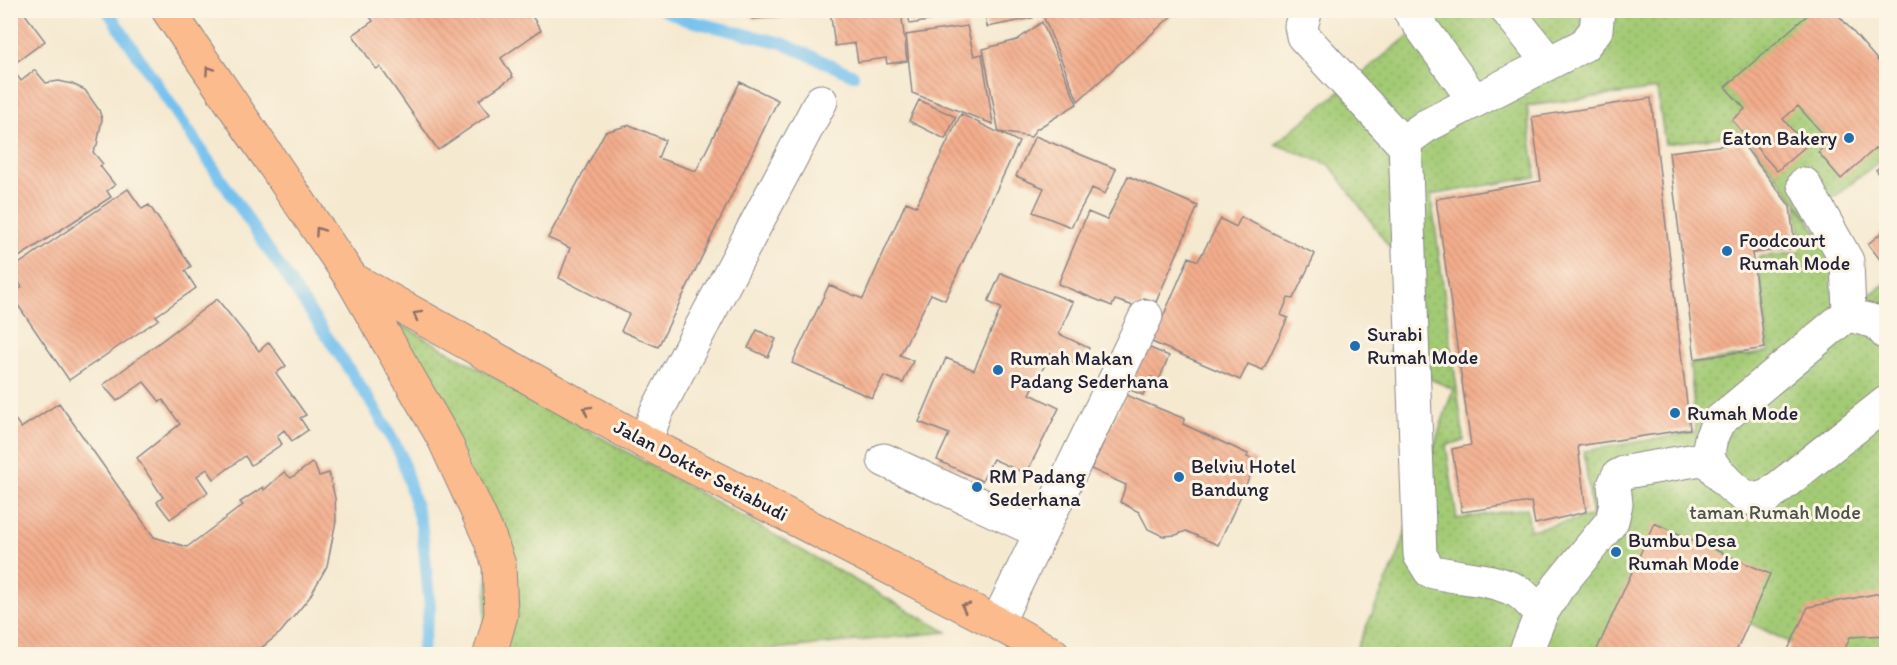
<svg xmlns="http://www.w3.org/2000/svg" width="1897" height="665" font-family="Itim,sans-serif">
<defs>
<pattern id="park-dots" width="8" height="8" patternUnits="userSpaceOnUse" patternTransform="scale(1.5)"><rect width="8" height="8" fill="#a3ca74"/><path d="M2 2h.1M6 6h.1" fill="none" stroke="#8cad65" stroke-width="1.8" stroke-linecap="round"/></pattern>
<pattern id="building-back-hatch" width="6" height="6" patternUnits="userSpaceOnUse" patternTransform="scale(1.5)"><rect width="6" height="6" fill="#f3ad8c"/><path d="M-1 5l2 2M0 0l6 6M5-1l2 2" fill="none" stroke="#d0957a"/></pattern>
</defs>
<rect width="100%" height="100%" fill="#fcf5e5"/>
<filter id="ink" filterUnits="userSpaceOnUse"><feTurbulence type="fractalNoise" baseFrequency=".0167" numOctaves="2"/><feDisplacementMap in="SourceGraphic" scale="12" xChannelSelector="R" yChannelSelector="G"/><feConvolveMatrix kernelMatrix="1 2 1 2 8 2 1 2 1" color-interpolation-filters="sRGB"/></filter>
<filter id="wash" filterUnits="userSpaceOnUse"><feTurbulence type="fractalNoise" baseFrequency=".008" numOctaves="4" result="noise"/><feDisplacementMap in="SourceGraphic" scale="24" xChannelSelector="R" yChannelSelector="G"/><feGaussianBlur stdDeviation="1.35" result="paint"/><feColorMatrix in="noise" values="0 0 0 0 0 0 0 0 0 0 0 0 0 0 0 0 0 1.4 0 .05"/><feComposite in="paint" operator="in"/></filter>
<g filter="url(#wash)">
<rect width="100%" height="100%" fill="#f5e9d0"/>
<path fill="url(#park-dots)" stroke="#627658" stroke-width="1.5" d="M1657,10L1665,20L1703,11H1831L1822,41L1886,122V156L1808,218L1745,134L1665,144L1657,89L1527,106L1536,177L1431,195L1464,441L1446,445L1457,519L1527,508L1530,530L1592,516L1584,451L1696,432L1690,364L1769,352L1758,257L1801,252L1797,204L1864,299L1886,283V654H1813L1744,620L1729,654H1354L1397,558L1453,389L1387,360L1413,280L1330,165L1275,144L1439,11Z
M391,319L947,632L726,654H483L489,544Z"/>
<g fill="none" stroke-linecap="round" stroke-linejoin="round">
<path stroke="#75c1ee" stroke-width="12" d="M107,10L373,405L401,455L422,528L430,608L421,654
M663,10L686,20L782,43L853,75"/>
</g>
<g id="blocks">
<path fill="url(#building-back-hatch)" d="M15,10H22L45,41L15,63L13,61L10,63V14Z
M373,10H528L541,30L501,58L513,77L479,100L490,114L438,150L380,67L376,69L353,35L373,21L368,14Z
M711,10H743L742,16Z
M752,10H823V15L752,19Z
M830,10H901L907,61L887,64L886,58L858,62L855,43L835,46Z
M907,10H976V13L910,24Z
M985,10H1032L1033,18L987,27Z
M1054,10H1178L1078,101L1044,18Z
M1813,10H1834L1886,70V139L1841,179L1818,152L1830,142L1798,106L1783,119L1806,146L1777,171L1732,120L1745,109L1725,87Z
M1042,22L1077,104L1035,130L1031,137L999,132L1019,142L945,300L931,294L900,355L913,361L903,383L884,376L872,398L792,363L829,285L863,299L906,202L916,206L961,114L999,133L983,49L1017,40Z
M967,26L974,56L982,54L993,124L912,93L906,35Z
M10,66L21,81L35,70L46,83L59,81L72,84L85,90L99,110L102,119L97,145L93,152L103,164L100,166L115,185L107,191L111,197L10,263Z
M740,82L778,100L658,347L621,331L629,314L559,278L570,248L548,238L605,132L630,125L665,140L658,158L696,171Z
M1651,98L1690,429L1578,446L1586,512L1535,524L1531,502L1462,512L1452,449L1471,445L1436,199L1541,181L1532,117Z
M919,100L956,117L945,139L909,121Z
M1035,136L1116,169L1105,194L1092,188L1071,227L1033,212L1044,188L1016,176Z
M1742,143L1790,206L1795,248L1752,253L1765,348L1695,359L1669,152Z
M1886,162V184L1876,170Z
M1128,176L1198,206L1156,302L1144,298L1140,308L1115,300L1112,306L1058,284L1088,212L1107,220Z
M128,189L142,209L149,205L191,266L185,271L196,288L156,316L159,319L69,380L11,295L22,287L10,270Z
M1241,217L1315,254L1293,299L1288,298L1281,315L1288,318L1263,370L1248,364L1240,380L1152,342L1189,257L1198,261L1221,219L1236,227Z
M1886,229V267L1868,244Z
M1001,273L1073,302L1059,334L1089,348L1080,366L1051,353L1030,394L1059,408L1026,474L993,459L982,481L937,460L949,434L919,422L946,358L974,370L1001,308L988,302Z
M217,299L259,351L269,342L286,366L276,373L306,415L300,418L308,430L292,441L284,430L277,436L282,444L251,465L245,456L214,479L207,469L197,476L208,492L170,519L157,502L163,497L137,458L180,424L163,400L160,402L144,382L117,401L103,385Z
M757,330L776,339L768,357L748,348Z
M1143,345L1169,356L1159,380L1151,377L1143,395L1125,388Z
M1126,395L1185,419L1183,424L1248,454L1247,457L1257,461L1218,545L1186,531L1176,535L1163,536L1148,529L1139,512L1120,502L1126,485L1091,469Z
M59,403L154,537L187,547L243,505L240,502L263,487L264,490L284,472L291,478L312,463L315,466L319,476L329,473L335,498L336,521L327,566L309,598L280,633L261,648L248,654H10V412L21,428Z
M1654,523L1770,574L1735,654H1595Z
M1886,592V635L1850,637L1843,654H1786L1808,607Z"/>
</g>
</g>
<g filter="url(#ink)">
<use href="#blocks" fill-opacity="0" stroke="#8c8686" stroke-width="1.5"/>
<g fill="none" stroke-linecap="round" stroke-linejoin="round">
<defs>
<path id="minor" d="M1306,10L1301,26L1303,36L1405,146V141L1426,126L1584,45L1596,30L1598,10
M1409,10L1474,100
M1507,10L1549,63
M1405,141L1420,555L1430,571C1459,579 1490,577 1517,591C1526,596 1534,607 1541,614
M1804,184L1847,261L1849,313
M1886,333L1876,322L1856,317L1849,313L1718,422L1711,438L1707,458C1716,471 1737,497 1754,499C1758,499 1764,497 1768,496L1886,403
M645,442L656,413L821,101
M884,460L1040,532
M997,623L1146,316
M1525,654L1541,614L1558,587L1612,521L1616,504L1614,485L1618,476L1626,472L1707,458"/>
<path id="major" d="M168,10L352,279L444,439L490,539L499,565L501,615L490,654
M352,279L645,442L997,623L1053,654"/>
</defs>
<use href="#minor" stroke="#8c8686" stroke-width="35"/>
<use href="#major" stroke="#8c8686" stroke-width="35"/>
<use href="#minor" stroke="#fff" stroke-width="33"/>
<use href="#major" stroke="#fbbb8d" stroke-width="33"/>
</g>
<defs><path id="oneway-chevron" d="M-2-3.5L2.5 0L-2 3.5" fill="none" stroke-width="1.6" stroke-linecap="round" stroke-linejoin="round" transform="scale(1.5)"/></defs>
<g stroke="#8e6e64">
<use href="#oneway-chevron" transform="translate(209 70) rotate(-124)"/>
<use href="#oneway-chevron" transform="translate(319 231) rotate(-124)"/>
<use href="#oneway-chevron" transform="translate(417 315) rotate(-151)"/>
<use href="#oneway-chevron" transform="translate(587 410) rotate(-151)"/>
<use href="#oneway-chevron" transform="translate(965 607) rotate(-153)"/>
</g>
</g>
<g fill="#1f6fb2" stroke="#fcf5e5" stroke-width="2">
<circle cx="1849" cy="138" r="6"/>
<circle cx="1727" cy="251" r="6"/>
<circle cx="1355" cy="346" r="6"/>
<circle cx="998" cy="370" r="6"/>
<circle cx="1675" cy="413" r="6"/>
<circle cx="1179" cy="477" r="6"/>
<circle cx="977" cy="487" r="6"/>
<circle cx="1616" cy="552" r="6"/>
</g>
<g text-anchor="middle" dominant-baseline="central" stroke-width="6" stroke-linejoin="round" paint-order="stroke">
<g font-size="20" fill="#22223b" stroke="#fcf5e5" text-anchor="start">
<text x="1837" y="138" text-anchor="end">Eaton Bakery</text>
<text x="1739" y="240">Foodcourt<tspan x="1739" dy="23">Rumah Mode</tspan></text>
<text x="1367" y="334">Surabi<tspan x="1367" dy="23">Rumah Mode</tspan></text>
<text x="1010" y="358">Rumah Makan<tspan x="1010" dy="23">Padang Sederhana</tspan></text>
<text x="1687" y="413">Rumah Mode</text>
<text x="1191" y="466">Belviu Hotel<tspan x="1191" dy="23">Bandung</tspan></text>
<text x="989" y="476">RM Padang<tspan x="989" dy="23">Sederhana</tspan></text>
<text x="1628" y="540">Bumbu Desa<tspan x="1628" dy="23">Rumah Mode</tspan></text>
</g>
<g font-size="20" fill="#22223b" stroke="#fcf5e5">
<text transform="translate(701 470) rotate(28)">Jalan Dokter Setiabudi</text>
</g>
<g font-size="20" fill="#49544c" stroke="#fcf5e5">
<text x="1775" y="512">taman Rumah Mode</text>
</g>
</g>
<rect width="1897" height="665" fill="none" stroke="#fcf5e5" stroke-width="36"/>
</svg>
